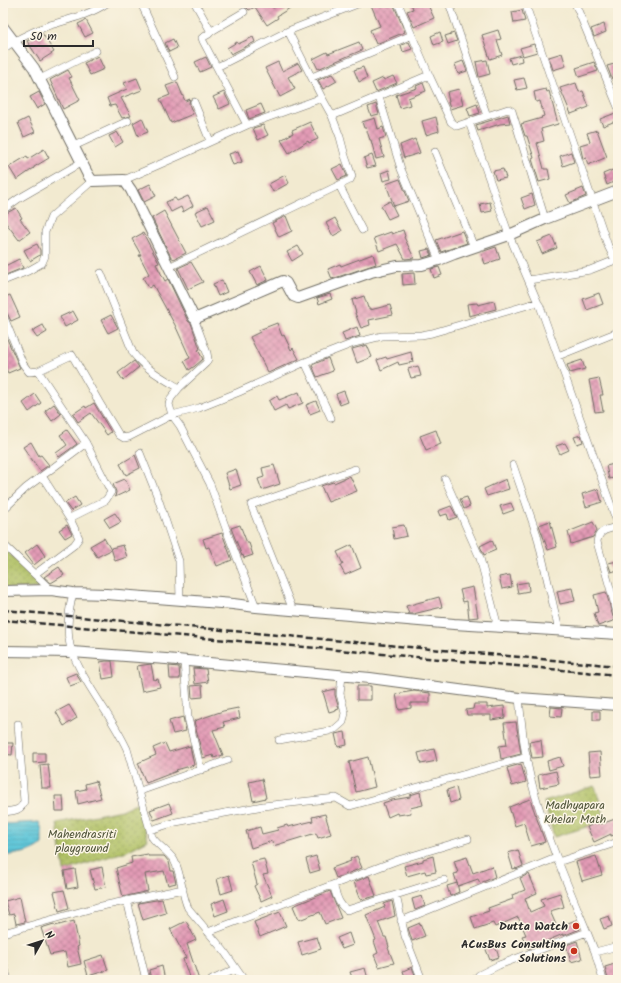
<svg xmlns="http://www.w3.org/2000/svg" width="621" height="983" font-family="Kalam,sans-serif">
<defs>
<pattern id="park-dots" width="8" height="8" patternUnits="userSpaceOnUse"><rect width="8" height="8" fill="#aebf62"/><path d="M2 2h.1M6 6h.1" fill="none" stroke="#8e9b51" stroke-width="1.8" stroke-linecap="round"/></pattern>
<pattern id="water-rules" width="6" height="5" patternUnits="userSpaceOnUse"><rect width="6" height="5" fill="#5cc5d8"/><path d="M0 2.5h6" fill="none" stroke="#50a9ba"/></pattern>
<pattern id="building-cross-hatch" width="8" height="8" patternUnits="userSpaceOnUse"><rect width="8" height="8" fill="#e39bb6"/><path d="M0 0l8 8M0 8l8-8" fill="none" stroke="#b87f94"/></pattern>
</defs>
<rect width="100%" height="100%" fill="#fcf5e5"/>
<filter id="ink" filterUnits="userSpaceOnUse"><feTurbulence type="fractalNoise" baseFrequency=".025" numOctaves="2"/><feDisplacementMap in="SourceGraphic" scale="8" xChannelSelector="R" yChannelSelector="G"/><feConvolveMatrix kernelMatrix="1 2 1 2 8 2 1 2 1" color-interpolation-filters="sRGB"/></filter>
<filter id="wash" filterUnits="userSpaceOnUse"><feTurbulence type="fractalNoise" baseFrequency=".012" numOctaves="4" result="noise"/><feDisplacementMap in="SourceGraphic" scale="16" xChannelSelector="R" yChannelSelector="G"/><feGaussianBlur stdDeviation="0.9" result="paint"/><feColorMatrix in="noise" values="0 0 0 0 0 0 0 0 0 0 0 0 0 0 0 0 0 1.4 0 .05"/><feComposite in="paint" operator="in"/></filter>
<g filter="url(#wash)">
<rect width="100%" height="100%" fill="#f2ead0"/>
<path fill="url(#park-dots)" stroke="#6c7546" d="M3,548L46,588L3,589Z
M595,786L606,821L554,837L544,802Z
M138,802L148,840L127,851L64,871L57,823L121,810Z"/>
<path fill="url(#water-rules)" stroke="#447882" d="M39,822L42,829V844C33,853 16,854 3,856V824Z"/>
<g id="blocks">
<path fill="url(#building-cross-hatch)" d="M242,3H270L273,8L280,3H286L290,8L277,16L278,18L267,25L255,7L249,10L247,8L244,7Z
M376,3H393L405,32L376,44L370,30L380,26L371,5Z
M411,3H427L434,18L414,27L407,11L413,9Z
M522,10L525,21L514,23L512,12Z
M86,20L93,33L85,37L78,24Z
M604,24L606,32L594,37L591,29Z
M498,30L501,39L497,40L502,55L490,59L482,35Z
M440,32L443,42L434,45L431,36Z
M42,33L54,52L40,61L27,41Z
M454,33L457,41L448,44L445,36Z
M253,37L255,42L231,54L227,48L237,42L238,44Z
M173,39L177,48L169,52L165,43Z
M359,42L362,50L318,69L313,59L327,52L328,54Z
M409,42L412,49L403,52L401,45Z
M534,44L537,52L523,56L520,48Z
M562,53L566,66L553,70L549,57Z
M521,55L522,61L511,64L509,58Z
M98,56L104,69L90,75L84,63Z
M206,57L211,67L200,72L195,62Z
M487,60L490,74L479,77L476,62Z
M463,61L467,71L458,74L455,64Z
M278,62L282,71L298,63L302,70L288,77L295,89L280,97L265,68Z
M594,62L598,71L579,77L576,68Z
M618,63V77L612,79L607,66Z
M363,67L367,78L359,82L354,70Z
M68,70L72,77L69,78L80,100L63,109L50,80Z
M332,74L337,81L323,89L318,80Z
M393,76L397,83L376,92L372,83L383,78L384,80Z
M137,78L142,90L121,98L131,116L122,118L115,105L110,106L107,98L127,89L124,83Z
M524,78L527,88L517,90L514,80Z
M177,82L185,101L190,99L189,104L193,114L171,123L160,99L170,95L166,86Z
M423,83L426,91L408,98L410,105L400,108L396,95L417,88L416,86Z
M576,83L579,92L583,91L589,107L571,114L560,88Z
M459,89L463,105L450,109L448,102H449L447,92Z
M546,89L547,92L549,91L558,124L541,129L544,141L537,143L544,169H548L550,179L539,182L532,159L534,158L527,136H525L521,124L542,118L541,117L544,116L540,101L536,102L534,92Z
M39,92L45,104L37,109L30,97Z
M224,92L230,104L219,109L213,97Z
M261,104L265,113L249,119L246,110Z
M376,104L379,114L371,116L368,107Z
M477,104L480,113L470,116L467,108Z
M618,112V120L603,126L600,119Z
M508,115L510,123L500,124L478,131L476,125Z
M436,117L439,131L426,135L422,121Z
M28,118L35,132L24,137L18,123Z
M142,118L148,132L138,136L133,123Z
M375,118L378,129L383,127L386,137L379,139L384,157L376,159L371,140H370L366,128H364L362,122Z
M310,122L318,139L309,143L308,141L289,153L281,140L293,133L292,130Z
M263,125L268,135L258,140L253,128Z
M597,130L607,157L588,165L586,158L583,159L580,145L590,142L587,133Z
M117,132L123,142L115,147L109,136Z
M415,139L420,153L404,158L400,145Z
M44,149L49,158L34,167V168L17,180L9,167L27,156L28,159Z
M238,151L242,162L233,165L229,154Z
M571,152L574,162L563,166L560,156Z
M372,155L376,166L367,168L364,158Z
M342,164L347,176L338,180L332,169Z
M503,169L506,178L496,180L493,171Z
M615,169L618,180L607,185L603,174Z
M389,170L391,179L383,181L381,173Z
M285,175L289,183L273,192L269,184Z
M400,179L409,201L394,206L386,184Z
M150,184L156,196L144,202L138,190Z
M583,188L586,196L570,203L566,195Z
M532,194L535,205L525,209L521,198Z
M188,196L193,206L183,212L181,207L171,212L166,202L175,198L177,201Z
M390,201L397,215L388,219L381,206Z
M490,202L492,211L482,213L480,204Z
M208,206L215,220L202,226L195,212Z
M16,208L22,218L20,219L30,232L19,240L3,219V215Z
M164,211L186,253L174,259L171,257L152,218Z
M286,216L292,231L279,237L272,223Z
M335,218L342,231L333,236L326,223Z
M403,230L405,236L404,237L414,258L405,259L397,244L379,251L374,238L391,232L392,234Z
M462,231L467,243L441,252L436,240Z
M143,233L159,263L156,264L165,281L168,279L188,321L191,323L200,349L198,350L203,359L202,360L195,366L189,370L184,361L190,358L175,325L153,285L149,288L143,278L149,274L139,255H141L132,239Z
M552,236L557,248L542,254L537,242Z
M37,244L40,250V255L30,261L24,250Z
M298,246L303,254L292,261L287,252Z
M496,247L500,259L485,264L481,252Z
M429,249L432,255L423,258L421,251Z
M373,254L376,264L332,279L328,269L340,264L341,266Z
M19,259L23,268L3,276V267Z
M191,262L203,282L188,289L178,268Z
M261,266L268,280L257,285L250,272Z
M439,267L442,275L434,278L431,269Z
M414,273L415,284L403,285L402,274Z
M222,280L227,292L218,296L213,284Z
M599,293L603,304L587,310L583,299Z
M330,294L332,299L319,304L317,298Z
M10,295L20,317L11,321L7,313L3,309V298Z
M364,296L368,308H370V310L390,305L393,315L369,320L370,325L361,328L355,313H356L352,300Z
M494,301L496,309L469,316L467,304L477,303L478,305Z
M73,311L78,320L65,327L60,317Z
M111,315L118,328L108,333L101,320Z
M277,323L282,336L284,335L291,350L293,348L299,359L268,373L250,337L260,332L259,330Z
M43,325L47,332L37,338L32,331Z
M357,327L360,336L345,341L342,333Z
M3,330L20,368L8,373L3,363Z
M367,345L372,357L357,363L352,349Z
M411,352L413,362L399,365L398,362L381,370L377,360L386,357L387,359Z
M328,358L333,371L317,377L312,365Z
M582,360L585,369L570,373L567,365Z
M134,361L139,367L123,380L118,373Z
M418,366L421,376L411,378L408,369Z
M599,378L603,395H600L603,411L595,412L589,380Z
M344,391L348,402L340,405L336,394Z
M299,392L303,403L288,409L286,405L274,411L269,401L277,396L279,400Z
M35,394L41,403L29,412L23,403Z
M316,401L320,410L310,414L306,405Z
M94,403L111,432L107,435L91,413L78,422L73,414L85,406L86,408Z
M54,404L61,414L52,421L45,411Z
M67,430L77,444L59,457L56,453L67,445L60,435Z
M436,430L441,444L426,450L420,436Z
M581,435L583,442L577,444L574,437Z
M31,442L39,456L41,455L49,465L40,471L23,447Z
M565,443L569,450L560,454L556,446Z
M135,455L140,468L126,475L120,464Z
M618,463V477L609,479L606,466Z
M274,465L280,484L262,490L258,479L264,477L262,468Z
M236,469L241,485L230,489L225,473Z
M350,476L357,491L328,502L321,486L333,482L334,483Z
M125,479L130,490L115,497L116,492L113,484Z
M506,479L509,489L487,496L484,489Z
M598,489L602,502L586,507L582,494Z
M75,497L80,505L71,511L65,503Z
M467,497L470,506L464,509L460,499Z
M511,503L514,510L503,514L500,506Z
M451,506L457,517L449,520L447,514L440,516L438,511Z
M115,513L121,522L110,528L104,519Z
M550,521L557,547L548,550L539,525Z
M593,522L597,530L593,537L571,544L568,532Z
M67,525L72,534L65,538L59,530Z
M240,525L247,543H249L253,555L244,558L243,555L242,556L231,528Z
M404,525L407,536L394,539L392,527Z
M222,533L232,560L217,566L209,547L206,548L203,539Z
M104,538L111,550L97,557L90,546Z
M492,540L496,550L484,555L480,546Z
M37,544L45,556L34,565L25,553Z
M123,545L127,557L115,561L111,548Z
M352,545L361,568L345,575L340,566L343,564L337,552Z
M618,561V570L611,572L608,563Z
M59,567L64,575L51,583L44,577Z
M510,575L512,587L502,589L499,577Z
M528,582L529,591L518,593L516,584Z
M473,587L478,617L469,618L467,601L463,602L460,590Z
M572,588L575,601L560,604L557,591Z
M606,592L613,617L616,620L598,626L594,613L598,612L594,595Z
M439,597L442,607L413,614H409L406,606Z
M106,661H112L114,677L103,679L100,662Z
M151,664L154,680L158,679L160,687L142,691L137,666Z
M169,666L179,667L180,679H170Z
M193,668L206,669L208,682L195,684Z
M76,673L81,682L70,686L66,677Z
M202,685L203,697L192,698L191,686Z
M357,686H371V700H357Z
M335,689V695L339,709L329,712L323,692Z
M414,691L430,693V703H411V708L399,710L396,694Z
M474,704H487V708L504,706L505,718L491,720V715H467L466,710L473,709Z
M69,705L77,718L64,726L56,712Z
M551,707L562,708L561,717L550,716Z
M238,708L240,718L223,722L225,727L213,730L223,755L214,758L213,755L203,758L194,721L223,711Z
M593,711H600V720H593Z
M183,717L186,731L173,734L169,721Z
M516,722L521,754L501,759L499,746L507,745L504,723Z
M345,732L347,745L338,747L335,734Z
M541,740L543,757L532,758L529,742Z
M3,743H13L12,755L3,754Z
M165,743L169,752L190,746L194,765L176,770L177,771L146,783L138,763L156,755L153,748Z
M434,749L437,761L421,764L418,753Z
M600,752L602,775L590,776L588,753Z
M33,753H45V762L33,763Z
M368,757L375,787L356,792L349,762Z
M560,757L563,766L549,770L547,761Z
M48,764L51,788H42L40,765Z
M521,764L526,782L512,786L507,768Z
M556,771L559,784L540,788L538,775Z
M262,779L266,798L253,801L249,782Z
M96,781L101,798L78,804L76,791L86,789L85,784Z
M456,787L459,800L450,803L447,790Z
M420,792L423,805L410,808L411,813L398,815L397,813L388,817L383,803L392,800L410,797V795Z
M55,796H63L64,811H56Z
M530,799L545,842L531,846L524,823L515,826L509,807Z
M169,803L173,813L154,820L150,810Z
M325,814L331,834L318,838L316,833L273,846L272,841L251,848L246,831L260,827L262,834L278,830L277,828L287,825L288,827L313,821L312,817Z
M618,818V834L611,836V834L594,842L587,827L599,821L601,824Z
M518,850L523,866L516,869V868L513,869L508,853Z
M148,854V856H164L165,857L169,862L171,871H173L176,883L168,885L164,871L145,874L148,891L123,897L116,868L132,863L131,857Z
M316,856L320,870L310,873L306,859Z
M357,856L362,868L336,878L332,868L351,861L350,859Z
M433,856L436,872L426,874L425,871L407,876L404,866L423,861V859Z
M596,856L602,875L582,881L576,862Z
M467,857L473,873L492,866L495,877L480,883L478,879L458,886L454,874L458,873L454,861Z
M264,859L268,874L263,875L272,896L261,901L254,886L257,884L251,862Z
M102,867L106,887L95,889L90,870Z
M75,869L78,887L67,889L64,871Z
M529,874L537,893L525,898L530,912L544,906L541,899L560,893L564,907L550,911L557,927L576,920L580,929L563,936V934L528,949L522,936L526,935L518,917L495,927L493,923L475,929L471,917L489,911L488,908L513,899L512,895L525,890L520,878Z
M229,875L233,890L221,894L217,879Z
M369,876L376,896L361,900L354,882Z
M457,883L459,892L450,896L447,886Z
M64,890L69,908L59,911L54,892Z
M330,891L341,918L325,924L320,912L299,920L293,906Z
M422,896L425,906L415,910L412,899Z
M20,897L25,922L16,924L14,914L9,915L5,901Z
M162,899L166,913L143,920L138,903Z
M224,899L228,911L215,916L211,904Z
M392,901L395,916L378,922L384,937H386L389,947L388,948L394,963L379,967L374,955L378,953L374,941L376,940L366,915L385,907L384,904Z
M280,912L286,926L260,937L254,922Z
M609,916L612,926L604,929L600,919Z
M74,921L79,946L77,947L81,964L68,967L65,952L50,955L41,928L54,924L55,926Z
M186,921L196,940L187,944L199,980H190L183,959L186,958L170,929Z
M420,923L425,936L412,941L408,928Z
M349,933L353,945L342,949L337,938Z
M317,937L321,949L302,955L298,942Z
M577,941L582,959L571,962L566,945Z
M494,943L499,957L490,960L485,947Z
M103,955L108,970L88,976L84,961Z
M618,963V980H608L605,967Z
M162,966L165,980H151L149,970Z
M412,967L417,980H406L403,971Z
M365,968L368,979L353,980L350,972Z"/>
</g>
</g>
<g filter="url(#ink)">
<use href="#blocks" fill-opacity="0" stroke="#716e65" stroke-width="1"/>
<g fill="none" stroke-linecap="round" stroke-linejoin="round">
<defs>
<path id="street" d="M141,3L175,77
M195,3L210,30L209,34L202,38L203,41L247,125
M398,3L429,75
M449,3L487,116
M525,3L608,246L613,256L618,263
M575,3L618,107
M288,31L360,3
M210,32L244,12
M3,49C16,39 32,32 47,26C67,20 90,15 107,3
M217,67L288,31L322,98
M312,77L412,35
M40,79L96,51
M379,97L401,169L439,260
M194,102L210,141
M469,122L508,109L512,111L545,219
M74,146L128,121
M435,152L474,247
M124,180L181,155L247,125L322,98L332,116L429,75L451,122L457,126L469,122L509,235L538,303
M339,185L362,230
M3,210L18,199L82,162
M169,267L350,180L352,176L351,173L345,156L340,137L332,116
M101,273L133,353C144,368 163,378 179,388
M529,280L590,270L618,259
M3,281L28,271L42,263L45,256V232L51,217L92,181
M3,315L23,364L29,372L38,371
M194,318L207,353L208,359L206,363L179,388L171,398L169,404L172,415L180,426L210,484L229,537L256,607
M558,356L618,332
M305,362L331,418
M140,453L158,498L179,561L180,600
M513,465L537,535L559,630
M42,476L71,521
M445,479L480,558L498,627
M3,510L26,488L86,443
M618,527C608,529 598,530 597,542L618,616
M3,544L51,590
M35,574L74,545L79,538L71,521L72,517L106,500L111,492L86,443L38,371L72,355L99,402L119,435L124,438L129,437L172,415L199,408L239,392L305,362L354,343L382,336L421,335L432,333L535,303H538L540,306L618,525
M73,593C69,610 66,627 70,645C72,655 78,665 83,675C97,700 115,723 127,749L152,837C158,846 168,851 174,860C182,875 181,893 188,908L224,951L244,980
M293,610L251,505L355,469
M184,661L188,718L201,770
M279,740L329,731L335,729L343,722L345,713L340,694L342,676
M140,791L228,760
M3,812C12,811 22,811 24,801L18,724
M150,830L176,822L263,806L336,798L350,806L527,757
M558,862L618,842
M333,885C336,893 338,905 347,910L444,880
M396,895L405,936L422,980
M127,900L146,980
M401,921L556,858
M208,932L398,860L468,839
M587,932L595,952L603,980
M3,933L97,907L183,889
M595,952L618,946
M3,963L8,980
M212,980L236,969
M475,980L479,975L499,965L587,932C568,886 548,840 534,791C525,761 522,729 519,698"/>
<path id="secondary" d="M3,27L34,68L87,173L92,181L124,180L131,190L194,318L199,317L283,281L286,283L293,296L298,298L371,272L397,266L422,265L439,260L454,254L509,235L545,219L618,191
M3,591L51,590L73,593L106,594L233,604L256,607L454,624L618,634
M3,651L72,652L166,659L370,678L519,698L618,705"/>
</defs>
<use href="#street" stroke="#716e65" stroke-width="8"/>
<use href="#secondary" stroke="#716e65" stroke-width="12"/>
<use href="#street" stroke="#fff" stroke-width="7"/>
<use href="#secondary" stroke="#fff" stroke-width="10"/>
<path stroke="#2b2b2b" stroke-width="2.5" stroke-dasharray="6 3" stroke-linecap="butt" d="M3,610L618,666
M3,620L618,675"/>
</g>
</g>
<g fill="#c8321e" stroke="#fcf5e5" stroke-width="1.5">
<circle cx="576" cy="926" r="4"/>
<circle cx="574" cy="951" r="4"/>
</g>
<g text-anchor="middle" dominant-baseline="central" stroke-width="3" stroke-linejoin="round" paint-order="stroke">
<g font-size="12" fill="#52573c" stroke="#fcf5e5">
<text x="575" y="805">Madhyapara<tspan x="575" dy="14">Khelar Math</tspan></text>
<text x="82" y="834">Mahendrasriti<tspan x="82" dy="14">playground</tspan></text>
</g>
<g font-size="12" font-weight="bold" fill="#2b2b2b" stroke="#fcf5e5" text-anchor="end">
<text x="568" y="926">Dutta Watch</text>
<text x="566" y="944">ACusBus Consulting<tspan x="566" dy="14">Solutions</tspan></text>
</g>
</g>
<rect width="621" height="983" fill="none" stroke="#fcf5e5" stroke-width="16"/>
<g transform="translate(42 941) rotate(51)" stroke="#fcf5e5" stroke-width="3" paint-order="stroke">
<path d="M0-3L7 15L0 10L-7 15Z" fill="#2b2b2b"/>
<text y="-6" font-size="11" font-weight="bold" text-anchor="middle" fill="#2b2b2b">N</text>
</g>
<path d="M24 40v6h69v-6" fill="none" stroke="#2b2b2b" stroke-width="2"/>
<text x="30" y="40" font-size="12" fill="#2b2b2b" stroke="#fcf5e5" stroke-width="3" paint-order="stroke">50 m</text>
</svg>
